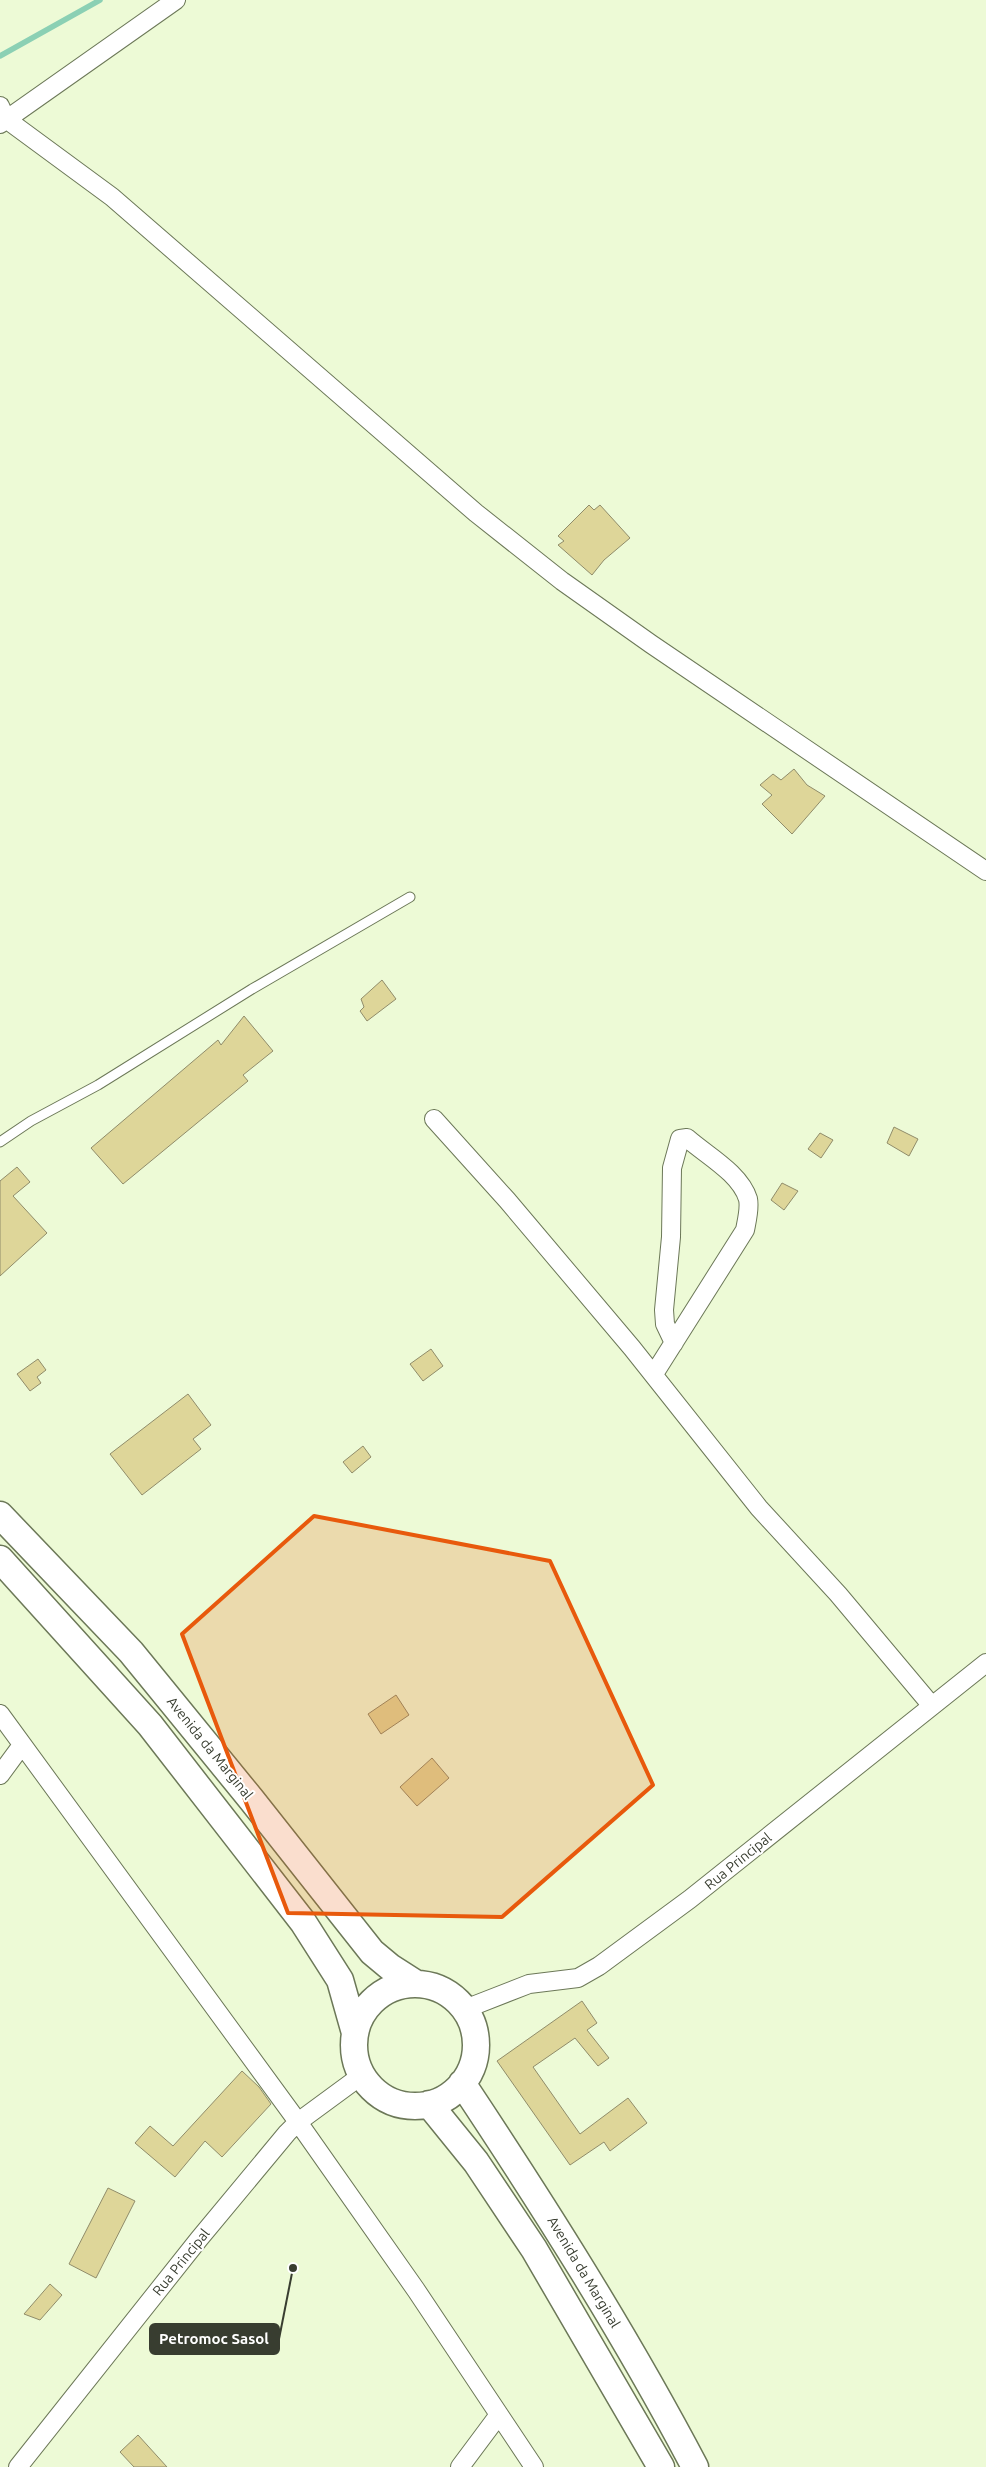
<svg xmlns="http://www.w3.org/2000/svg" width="986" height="2467" font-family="Ubuntu,sans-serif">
<rect width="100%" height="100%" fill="#edfad6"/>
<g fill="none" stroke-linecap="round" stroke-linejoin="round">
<path stroke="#8bd0b4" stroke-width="5.5" d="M0,56L100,0"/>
</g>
<path fill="#ded699" stroke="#908c6a" d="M589,505L594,510L600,505L630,538L604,560L592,575L558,545L564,541L558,536Z
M794,769L807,785L825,796L792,834L762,804L772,795L760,785L773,774L781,780Z
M382,980L396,999L367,1021L360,1011L364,1007L361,999Z
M244,1016L273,1051L243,1075L248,1081L123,1184L91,1148L218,1040L221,1045Z
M894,1127L918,1139L909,1156L887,1143Z
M820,1133L833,1140L821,1158L808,1149Z
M17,1167L30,1182L13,1196L47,1233L0,1276V1181Z
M782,1183L798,1191L784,1210L771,1200Z
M431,1349L443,1366L423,1381L410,1364Z
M38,1359L46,1370L37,1377L41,1383L30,1391L17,1374Z
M188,1394L211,1425L193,1439L201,1449L142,1495L110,1454Z
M363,1446L371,1457L352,1473L343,1462Z
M396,1695L409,1715L381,1734L368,1714Z
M432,1758L449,1778L417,1806L400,1787Z
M582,2001L597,2023L587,2030L609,2058L598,2066L575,2038L533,2067L580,2134L628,2098L647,2123L610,2151L604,2142L570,2165L497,2061Z
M242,2071L259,2087L271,2104L222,2157L205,2141L175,2177L135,2143L150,2126L173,2146Z
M108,2188L135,2201L96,2278L69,2264Z
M50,2284L62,2295L40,2320L24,2314Z
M138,2435L167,2467H134L120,2452Z"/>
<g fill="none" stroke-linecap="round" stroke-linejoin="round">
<defs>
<path id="lane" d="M0,1142L31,1121L98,1085L252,989L410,897"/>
<path id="street" d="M0,106L6,119L112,197L476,513L562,581L651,644L986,871
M0,124L176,0
M434,1119L507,1200L632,1348L759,1508L838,1594L932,1706
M654,1374L745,1230C747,1220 750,1208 748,1199C740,1173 706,1155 687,1138L680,1139L672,1168L671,1237L664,1310L665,1324L674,1343
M0,1714L298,2122L416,2290L534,2467
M0,1775L22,1745
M465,2009L529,1984L578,1978L599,1966L690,1899L986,1663
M18,2467L199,2239L287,2133L298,2122L362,2075
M460,2467L498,2416"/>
<path id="primary" d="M0,1515L131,1652L251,1799L372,1952L390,1967L415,1983
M0,1559L150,1725L303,1922L340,1980L355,2033
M354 2045a61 61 0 1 1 122 0a61 61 0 1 1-122 0Z
M462,2083C545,2208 625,2334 695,2467
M429,2104L476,2162L534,2249L661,2467"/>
</defs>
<use href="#lane" stroke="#6c7858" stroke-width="11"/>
<use href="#street" stroke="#6c7858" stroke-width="20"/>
<use href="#primary" stroke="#6c7858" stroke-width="29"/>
<use href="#lane" stroke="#fff" stroke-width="9"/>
<use href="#street" stroke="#fff" stroke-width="18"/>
<use href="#primary" stroke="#fff" stroke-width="26"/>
</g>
<path fill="#e8590c" fill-opacity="0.2" stroke="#e8590c" stroke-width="4" stroke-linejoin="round" d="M314,1516L550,1561L653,1785L502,1917L288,1913L182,1634Z"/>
<g text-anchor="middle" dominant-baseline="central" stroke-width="4" stroke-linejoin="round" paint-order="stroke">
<g font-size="14" fill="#383d30" stroke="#fff">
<text transform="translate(210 1748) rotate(51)">Avenida da Marginal</text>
<text transform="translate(738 1861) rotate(-39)">Rua Principal</text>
<text transform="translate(181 2262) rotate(-51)">Rua Principal</text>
<text transform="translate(584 2272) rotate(59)">Avenida da Marginal</text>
</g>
</g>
<path fill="none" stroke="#383d30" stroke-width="2" d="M293 2268L279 2339"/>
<circle fill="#383d30" stroke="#fff" stroke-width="2" cx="293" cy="2268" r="5"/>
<rect fill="#383d30" stroke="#383d30" stroke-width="2" x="150" y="2324" width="129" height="30" rx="5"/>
<g font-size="15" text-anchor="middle" font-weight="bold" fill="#fff">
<text x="214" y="2344">Petromoc Sasol</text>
</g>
</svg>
